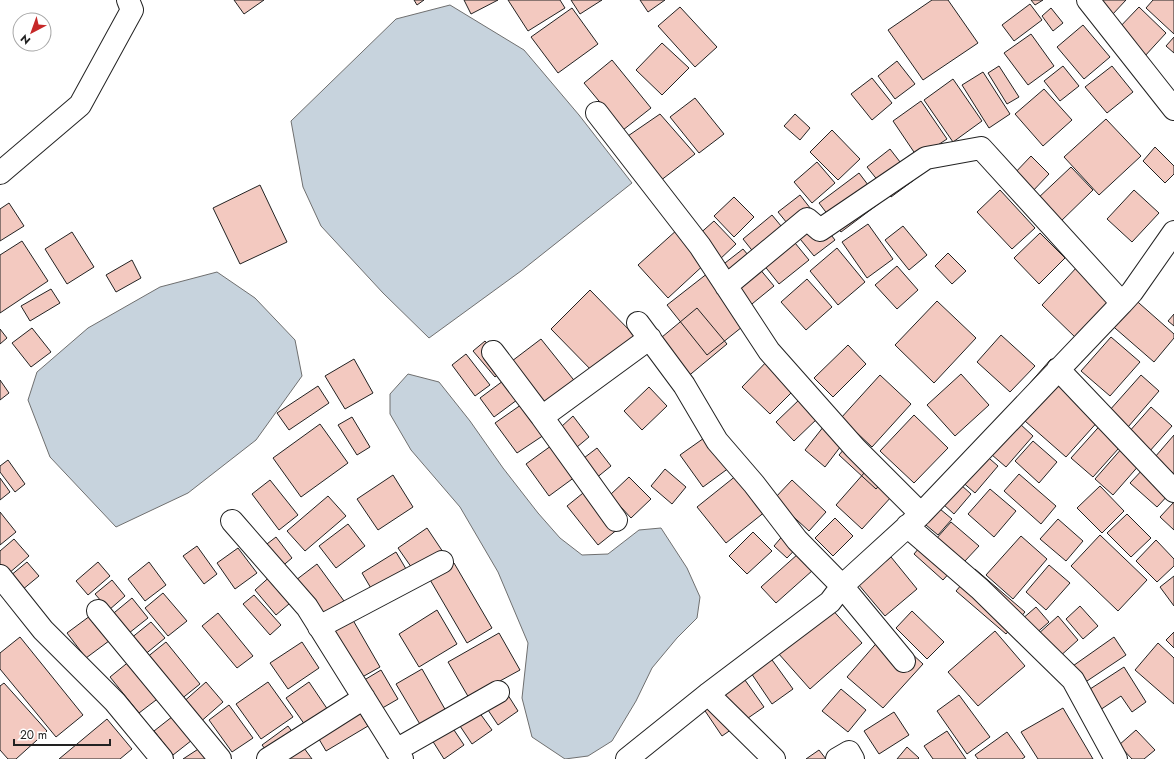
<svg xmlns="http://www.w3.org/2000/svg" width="1174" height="759" font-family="Jost,sans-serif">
<rect width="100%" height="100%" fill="#fff"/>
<path fill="#c7d3dd" stroke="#6f6f6f" d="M450,5L524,50L579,115L632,183L521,271L429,338L383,293L321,226L303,187L291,121L396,19Z
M217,272L255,298L295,340L302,376L256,440L188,493L116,527L50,457L28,400L37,372L88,328L160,287Z
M408,374L439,382L470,421L503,468L538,513L560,538L582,555L608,554L639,530L661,528L687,568L700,597L697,618L677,638L652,668L636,701L612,741L588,756L565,759L532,737L522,698L528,643L498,572L460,507L411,450L390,414V394Z"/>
<path fill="#f3c9c0" stroke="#222" d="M234,0H264L244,14Z
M414,0H424L417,5Z
M464,0H498L471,14Z
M508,0H560L565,8L528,31Z
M571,0H602L580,14Z
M640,0H665L648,12Z
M932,0H948L978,43L923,80L888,30Z
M1031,0H1043L1035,5Z
M1097,0H1126L1112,15Z
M1153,0H1174V34L1146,8Z
M1030,4L1042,20L1014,41L1002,25Z
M680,7L717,47L695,67L658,26Z
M1139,7L1166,33L1144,57L1116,31Z
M572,8L598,44L558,73L531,37Z
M1051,8L1063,23L1053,31L1042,16Z
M1083,25L1110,57L1084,79L1057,47Z
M1031,34L1054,66L1028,85L1004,53Z
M1174,37V53L1166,46Z
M662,43L689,68L662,95L636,70Z
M612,60L651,108L623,130L584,83Z
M897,61L915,84L895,99L878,76Z
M999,66L1019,97L1007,104L988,73Z
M1063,66L1079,86L1060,101L1044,81Z
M1112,66L1133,92L1107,113L1085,87Z
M983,72L1010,114L989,128L962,85Z
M872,78L892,103L872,120L851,94Z
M953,79L982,121L953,142L924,100Z
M1044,89L1072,120L1043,146L1015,114Z
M695,98L724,134L699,153L670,117Z
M921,101L947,139L918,158L893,121Z
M660,114L695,154L660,181L625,138Z
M795,114L810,128L800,140L784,126Z
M1106,119L1141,156L1099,195L1064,157Z
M832,130L860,159L838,180L810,152Z
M1155,147L1174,166V174L1165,183L1143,161Z
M890,149L914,180L891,197L867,167Z
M1031,156L1049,174L1030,194L1012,176Z
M817,162L835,183L812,203L794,182Z
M1071,167L1093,190L1058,224L1036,200Z
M859,173L881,202L841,232L819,203Z
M260,185L287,242L240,264L213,208Z
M1000,190L1035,228L1012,249L977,212Z
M1134,190L1159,213L1132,242L1107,219Z
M800,195L835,240L814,256L778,212Z
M734,197L754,217L734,237L714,216Z
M9,203L24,226L0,241V209Z
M772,215L809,260L779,284L743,239Z
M714,221L736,244L718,261L696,237Z
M868,224L893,259L867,278L842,242Z
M903,226L927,255L909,270L885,240Z
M678,229L708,261L668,298L638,265Z
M72,232L94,267L67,284L45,249Z
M1040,233L1065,258L1039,284L1014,258Z
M22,241L48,281L0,313V255Z
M837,248L865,282L838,305L810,271Z
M743,249L774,286L747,308L716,270Z
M948,253L966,271L952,284L935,266Z
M132,260L141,278L116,292L106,275Z
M897,266L918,290L897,309L875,285Z
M1077,267L1113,301L1077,339L1042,305Z
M708,273L747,323L707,355L667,305Z
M807,279L832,307L806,330L781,302Z
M51,289L60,303L30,321L21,306Z
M590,290L637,338L597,376L551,329Z
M1131,296L1174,334V338L1154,362L1108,322Z
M937,301L976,338L934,383L895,345Z
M697,308L727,344L686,378L656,342Z
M1174,314V326L1168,321Z
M32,328L51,352L31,367L12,343Z
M0,329L7,338L0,344Z
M1001,335L1035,366L1010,392L977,362Z
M1111,337L1140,362L1110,396L1081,371Z
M541,339L581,389L552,412L512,361Z
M485,341L507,367L495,377L473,351Z
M848,345L866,364L833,397L814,378Z
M466,354L490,385L475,396L452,365Z
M774,354L802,382L770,414L742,387Z
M354,359L373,393L345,409L325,376Z
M1051,359L1109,409L1066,457L1009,407Z
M961,374L989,405L955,436L927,405Z
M880,375L911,404L872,447L841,418Z
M1141,375L1159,391L1128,427L1109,411Z
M507,378L521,397L494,417L480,398Z
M0,380L9,393L0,400Z
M318,386L329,403L289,430L277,413Z
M649,387L667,406L642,430L624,411Z
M801,398L819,417L794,441L776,422Z
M528,400L550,431L517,453L495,423Z
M1151,407L1172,426L1149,452L1128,433Z
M1005,410L1033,436L1006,467L977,442Z
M914,415L948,448L914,483L880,451Z
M573,416L589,437L577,447L561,427Z
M352,417L370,447L357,455L338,425Z
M1105,420L1127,439L1093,477L1071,458Z
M320,424L348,463L301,497L273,458Z
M824,426L844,442L825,467L805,450Z
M714,431L737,462L703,487L680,455Z
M856,435L893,470L876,489L839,455Z
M1174,435V474L1155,457Z
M1033,441L1057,462L1039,483L1015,461Z
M555,443L579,474L549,496L526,464Z
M975,446L998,466L975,493L952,473Z
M1123,447L1141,463L1113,495L1095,479Z
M597,448L611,466L595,479L580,461Z
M8,460L25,484L15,492L0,472V466Z
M1145,467L1171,492L1157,507L1130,483Z
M665,469L686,487L672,504L651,486Z
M865,472L892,496L862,529L836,505Z
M1019,474L1056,506L1041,524L1004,491Z
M393,475L413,507L378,530L357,499Z
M737,475L766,511L726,543L697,507Z
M950,475L971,494L954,514L933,495Z
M629,477L651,499L631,518L610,495Z
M0,478L10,492L0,500Z
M270,480L298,515L279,530L252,494Z
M792,480L826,512L809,531L774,499Z
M593,485L623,525L598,545L567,506Z
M1100,486L1124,511L1102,533L1077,508Z
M990,489L1016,511L994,537L968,514Z
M328,496L346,516L305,551L287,531Z
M928,499L952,519L938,535L914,515Z
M1174,502V530L1160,517Z
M0,512L16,532L0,545Z
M1127,514L1151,538L1131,557L1107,533Z
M835,518L853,536L833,556L815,538Z
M1058,519L1083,541L1066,561L1040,539Z
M951,522L979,546L964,562L936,539Z
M348,524L365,546L336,568L319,546Z
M790,527L804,540L787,558L774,546Z
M427,528L443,552L414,571L398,548Z
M753,532L772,551L747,574L729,556Z
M930,535L960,561L943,580L914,554Z
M1100,535L1147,580L1118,611L1071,566Z
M1021,536L1047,559L1013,599L986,575Z
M276,537L292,558L280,568L263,547Z
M14,539L29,556L8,574L0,564V551Z
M1156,540L1174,559V566L1157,582L1136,561Z
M197,546L217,574L204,584L183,556Z
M238,548L257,573L235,589L217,563Z
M396,552L409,574L375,595L362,573Z
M798,554L813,570L776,603L761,587Z
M891,557L917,589L885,616L858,584Z
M27,562L39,576L22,590L10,576Z
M98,562L110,576L88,595L76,581Z
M149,562L166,585L145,601L128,579Z
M454,563L492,628L467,643L429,578Z
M317,564L344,601L323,616L296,580Z
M1049,565L1070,583L1046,610L1026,592Z
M975,569L1025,612L1006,634L956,591Z
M274,573L296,598L276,615L255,590Z
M1174,576V606L1160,587Z
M112,580L125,596L109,610L95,594Z
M163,593L187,621L168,636L145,608Z
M254,595L281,625L270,635L243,604Z
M132,598L148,618L124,637L109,617Z
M1080,606L1098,626L1083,639L1066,619Z
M830,607L862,643L810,689L778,653Z
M1036,607L1049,622L1034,635L1021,620Z
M98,610L117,635L86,658L67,633Z
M437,610L457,644L419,667L399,634Z
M912,611L944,642L927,659L896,628Z
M218,613L253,656L237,668L202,626Z
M350,615L380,667L357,680L327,628Z
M1058,616L1078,640L1058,658L1037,635Z
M151,622L165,638L143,656L130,639Z
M887,631L923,664L883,708L847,677Z
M995,631L1025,666L978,706L948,672Z
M1174,632V648L1166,640Z
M499,633L520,670L469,698L448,662Z
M20,637L83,715L56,737L0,669V653Z
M1114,637L1126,655L1081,685L1070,668Z
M166,642L200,684L180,700L146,658Z
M302,642L319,668L288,689L270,663Z
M1158,643L1174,658V704L1135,670Z
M767,653L793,689L772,704L747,667Z
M131,660L160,697L139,713L110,677Z
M1124,667L1146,702L1132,712L1121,696L1100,710L1087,691Z
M422,669L446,711L421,726L396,684Z
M381,670L398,699L379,710L361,682Z
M740,673L764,707L722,736L699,702Z
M206,682L223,702L198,724L181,704Z
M268,682L293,717L261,739L236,704Z
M309,682L328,710L305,725L286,698Z
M4,683L47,731L16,759H8L0,750V686Z
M841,689L866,710L848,732L822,711Z
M506,692L518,711L498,725L486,707Z
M959,695L990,737L967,754L937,711Z
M229,705L253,738L232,752L209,720Z
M355,705L368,726L326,751L313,729Z
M1063,708L1093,759H1038L1021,732Z
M182,709L201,733L173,755L154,731Z
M479,712L492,730L472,744L460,726Z
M894,712L909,735L879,754L864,731Z
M107,719L132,749L120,759H59Z
M288,726L312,759H273L262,745Z
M452,727L464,745L444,759L432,740Z
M1136,730L1155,750L1144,759H1132L1119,745Z
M947,731L966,759H933L924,746Z
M1007,732L1025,757L1022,759H978L975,755Z
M209,742L220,759H183Z
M907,747L919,758L918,759H897Z
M819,750L826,759H806Z"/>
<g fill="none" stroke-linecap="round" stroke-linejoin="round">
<defs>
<path id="minor" d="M1088,0L1174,109
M597,113L700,246L769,351L855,448L921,514
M0,173L80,105L132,10L128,0
M726,286L807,219L820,230L926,158L981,148L1122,303
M638,323L684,385L717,441L754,484L797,540L842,586L904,661
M493,352L542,417L650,338
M1058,369L1174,491
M542,417L616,520
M232,521L307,607L402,759
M907,526L980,589L1073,680L1116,759
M0,576L43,630L115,702L162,759
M98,611L220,759
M319,627L442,562
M708,694L774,759
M396,750L498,692
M268,759L364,698
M627,759L708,694L830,602L842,586L921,514L1122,303L1132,292L1174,232
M837,759L849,752L853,759"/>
</defs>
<use href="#minor" stroke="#222" stroke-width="24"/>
<use href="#minor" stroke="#fff" stroke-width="22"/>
</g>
<g transform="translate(32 32) rotate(221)"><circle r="19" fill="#ffffff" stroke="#a7a7a7"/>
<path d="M0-3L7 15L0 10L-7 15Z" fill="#c62828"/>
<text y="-6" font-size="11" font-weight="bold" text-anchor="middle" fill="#222222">N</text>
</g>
<path d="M14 739v6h96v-6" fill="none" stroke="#222222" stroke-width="2"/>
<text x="20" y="739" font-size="12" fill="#222222" stroke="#ffffff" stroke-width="3" paint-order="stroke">20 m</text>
</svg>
